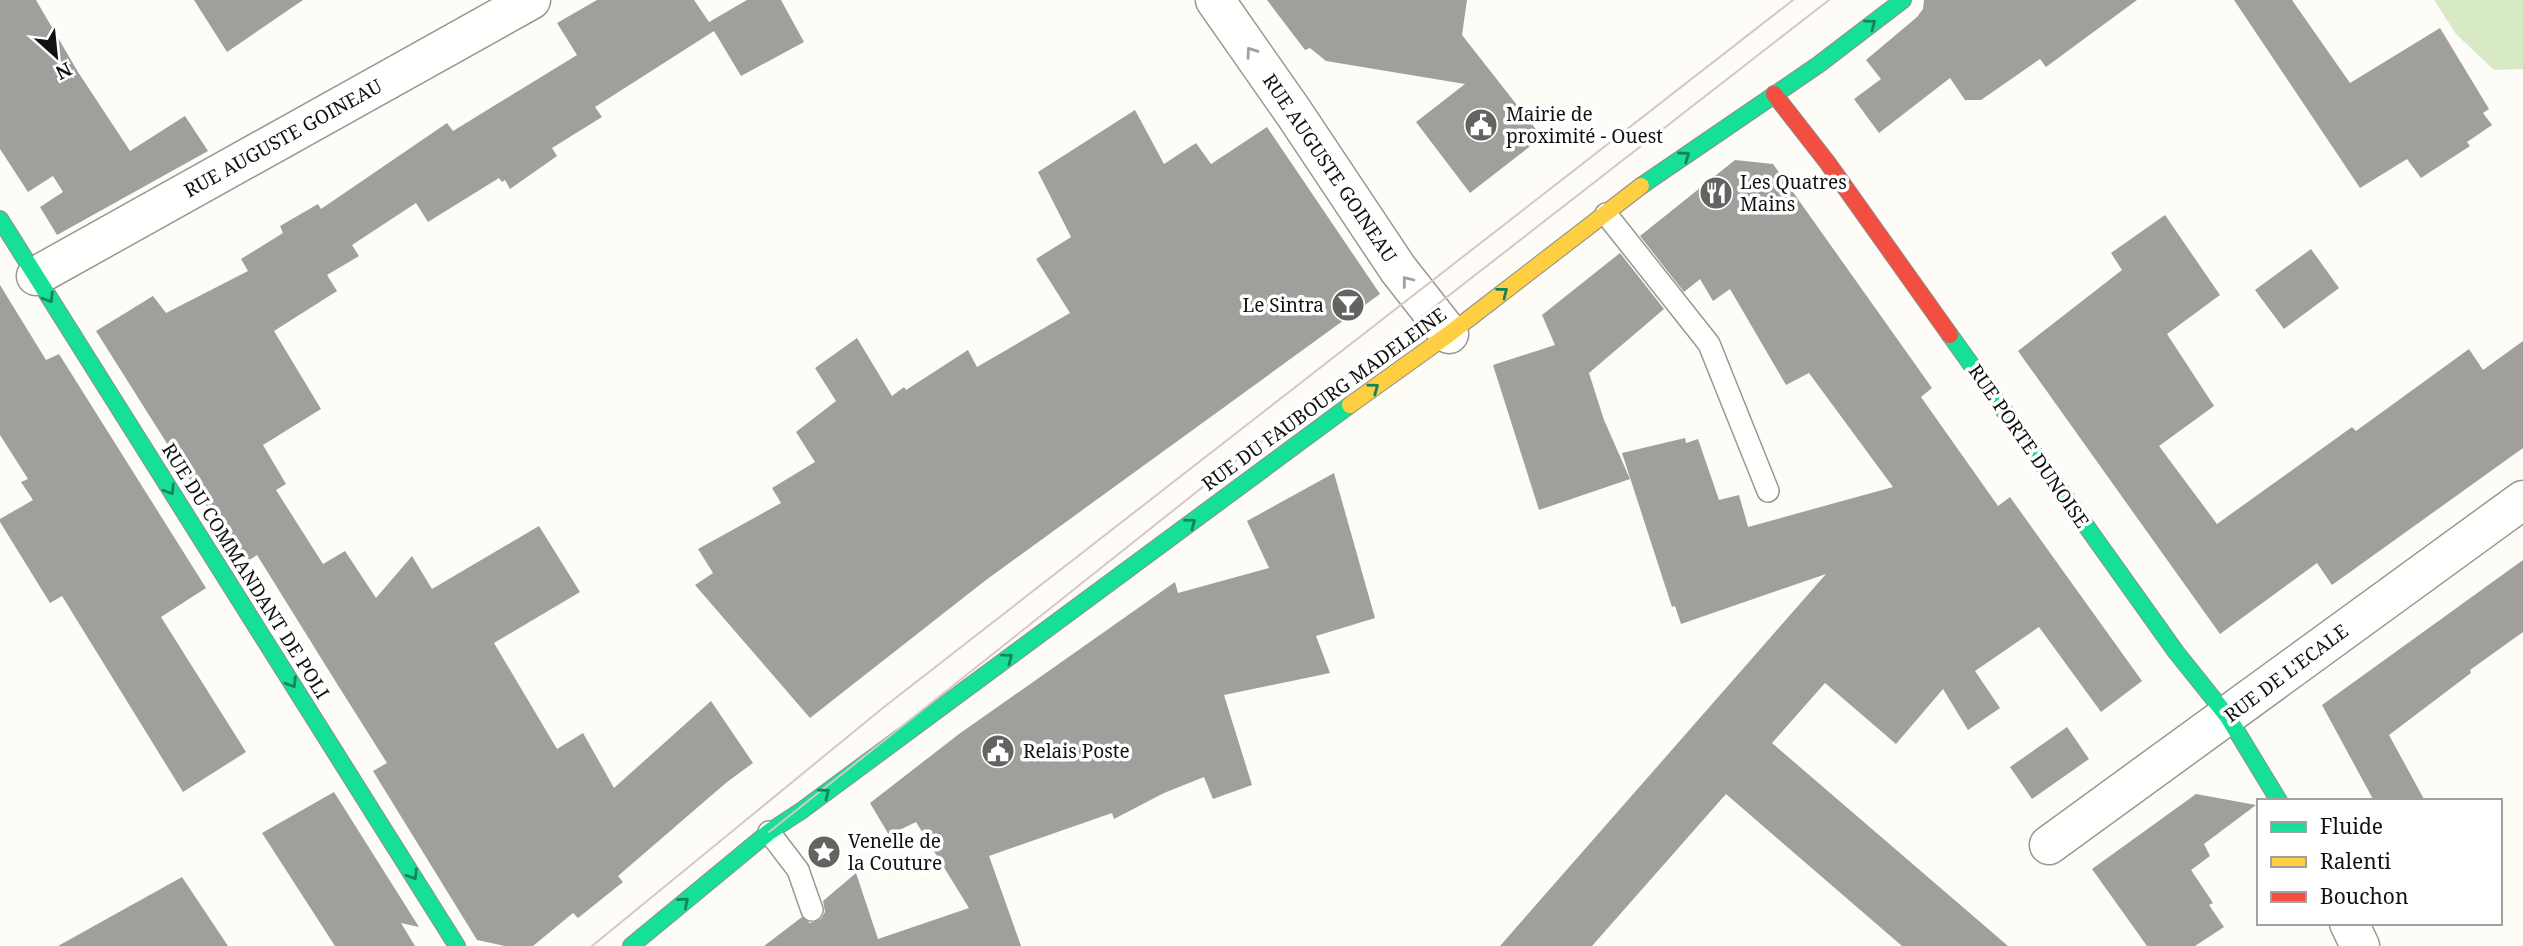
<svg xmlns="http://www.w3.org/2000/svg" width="2523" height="946" font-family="'Noto Serif',serif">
<rect width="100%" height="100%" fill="#fdfcf7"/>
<path fill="#d8eac5" d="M2434,0H2523V69L2494,70L2456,34Z"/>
<path fill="#a19f9c" d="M0,0H36L78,72L130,151L185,116L208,151L57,235L40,207L63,192L53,176L28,192L0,149Z
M194,0H303L227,52Z
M597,0H694L709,22L747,0H781L804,42L741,76L714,31L595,107L602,117L552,148L557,156L510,189L505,180L502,182L499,178L428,222L416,203L352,245L359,256L327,275L337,291L274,331L321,409L263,445L286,484L276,490L323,564L345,551L376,598L412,556L432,589L539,526L580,592L494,643L557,749L583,733L614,788L711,701L753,763L727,782L618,876L623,882L578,918L573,913L533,946H505L477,940L373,771L387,763L339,687L257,555L243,564L96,331L153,296L166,313L248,271L241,259L283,233L280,226L318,204L321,209L447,123L453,131L577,55L557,23Z
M1267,0H1467L1462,35L1542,137L1470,193L1416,122L1465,84L1326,61L1310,48L1305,50Z
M1924,0H2137L2046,67L2040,59L1981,100H1965L1950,78L1879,133L1854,99L1881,79L1866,60L1917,17L1923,9Z
M2234,0H2292L2350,83L2440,28L2489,109L2483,113L2492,125L2467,142L2470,146L2421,178L2407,159L2360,188Z
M1135,110L1164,164L1196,143L1211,164L1267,127L1380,294L986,580L810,718L695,585L713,573L698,549L781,503L772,488L815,462L796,432L836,401L815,368L857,338L892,396L904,387L906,390L968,350L977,367L1070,313L1036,259L1071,237L1038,172Z
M1735,160L1773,164L1932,388L1921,397L1998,506L2010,497L2142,681L2101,712L2039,627L1975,671L2000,708L1968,730L1943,689L1896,744L1825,683L1772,743L2008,946H1902L1726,794L1592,946H1500L1826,574L1681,624L1675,606L1672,607L1622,453L1685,438L1686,443L1698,439L1719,500L1739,495L1748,527L1893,487L1809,373L1786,385L1730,289L1713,301L1700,279L1684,292L1640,236Z
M2165,215L2220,295L2167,334L2214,406L2159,446L2217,524L2352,427L2356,431L2469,349L2483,370L2523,341V448L2332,585L2317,563L2220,634L2018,351L2122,270L2111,253Z
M2311,249L2339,288L2284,329L2255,290Z
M1620,253L1664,309L1589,373L1604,420L1630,479L1539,510L1493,365L1555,345L1542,315Z
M0,285L46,360L59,354L206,588L161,617L246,752L183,792L62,596L50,603L0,522V519L33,500L21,482L28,479L0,435Z
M1334,473L1375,618L1316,636L1330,673L1224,695L1252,785L1213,799L1204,777L1164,793L1114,819L1112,813L989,856L1021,946H764L802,917L810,923L821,919L825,912L823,901L856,873L878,939L969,908L916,822L889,835L870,803L959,734L1175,582L1178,593L1269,568L1247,521Z
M2523,560V632L2470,670L2471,673L2389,735L2425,801H2374L2322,705Z
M2067,727L2089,759L2032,799L2010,767Z
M334,792L419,927L401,923L415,946H335L262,833Z
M2196,794L2256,805L2204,844L2210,856L2191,870L2213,903L2209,905L2224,927L2195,946H2147L2092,869Z
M182,877L228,946H58Z"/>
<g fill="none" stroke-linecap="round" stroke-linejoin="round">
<defs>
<path id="lane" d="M1606,214L1709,344L1768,491
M769,832L798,870L812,910"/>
<path id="street" d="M1215,0L1294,113L1398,269L1449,334
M36,276L531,0
M2049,845L2523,500
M2349,923L2360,946"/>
<path id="fast" d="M1641,186L1818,65L1903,0
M0,219L457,946
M1950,335L2176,652L2228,717L2279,801
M631,946L769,832L801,811L1350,405"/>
<path id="slow" d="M1350,405L1449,334L1641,186"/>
<path id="jam" d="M1774,94L1827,162L1950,335"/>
</defs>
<use href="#lane" stroke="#979795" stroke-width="24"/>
<use href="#street" stroke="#979795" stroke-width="41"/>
<use href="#fast" stroke="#8e8d8b" stroke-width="18"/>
<use href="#slow" stroke="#8e8d8b" stroke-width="18"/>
<use href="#jam" stroke="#8e8d8b" stroke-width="18"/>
<use href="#lane" stroke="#fffffe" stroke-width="21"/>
<use href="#street" stroke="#fffffe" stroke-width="38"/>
<use href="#fast" stroke="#16e098" stroke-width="16"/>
<use href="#slow" stroke="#ffcf43" stroke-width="16"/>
<use href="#jam" stroke="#f24e42" stroke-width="16"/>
<path stroke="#d9c6c7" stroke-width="2" d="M769,832L1214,478L1829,0
M592,946L884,707L1793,0"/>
</g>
<defs><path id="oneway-chevron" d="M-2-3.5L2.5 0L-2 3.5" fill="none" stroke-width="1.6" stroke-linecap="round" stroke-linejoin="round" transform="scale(1.75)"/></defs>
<g stroke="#14835b">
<use href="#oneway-chevron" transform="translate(1871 24) rotate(-37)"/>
<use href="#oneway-chevron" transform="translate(1685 156) rotate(-35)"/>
<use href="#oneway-chevron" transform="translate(1503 292) rotate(-38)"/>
<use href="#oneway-chevron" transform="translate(49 298) rotate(58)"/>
<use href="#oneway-chevron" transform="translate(1374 388) rotate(-36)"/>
<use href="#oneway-chevron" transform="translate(170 490) rotate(58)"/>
<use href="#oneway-chevron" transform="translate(1191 523) rotate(-37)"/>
<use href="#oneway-chevron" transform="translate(1008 658) rotate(-37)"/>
<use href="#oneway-chevron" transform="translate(292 683) rotate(58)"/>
<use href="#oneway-chevron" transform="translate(825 793) rotate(-37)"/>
<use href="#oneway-chevron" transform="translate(413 875) rotate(58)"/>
<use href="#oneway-chevron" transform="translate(684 902) rotate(-40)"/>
</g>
<g stroke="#a0a09f">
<use href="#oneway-chevron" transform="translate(1251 52) rotate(-125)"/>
<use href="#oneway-chevron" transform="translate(1407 281) rotate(-128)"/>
</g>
<defs>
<symbol id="civic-disc" viewBox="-11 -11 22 22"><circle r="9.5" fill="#646362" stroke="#fff"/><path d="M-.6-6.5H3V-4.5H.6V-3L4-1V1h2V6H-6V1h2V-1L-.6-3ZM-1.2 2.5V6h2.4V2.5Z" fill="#fff"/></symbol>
<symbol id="restaurant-disc" viewBox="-11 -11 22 22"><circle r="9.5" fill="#646362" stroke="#fff"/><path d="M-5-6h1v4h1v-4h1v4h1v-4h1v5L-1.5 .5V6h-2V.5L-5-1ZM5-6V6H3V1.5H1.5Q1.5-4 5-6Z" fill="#fff"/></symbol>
<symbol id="bar-disc" viewBox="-11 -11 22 22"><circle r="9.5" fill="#646362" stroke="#fff"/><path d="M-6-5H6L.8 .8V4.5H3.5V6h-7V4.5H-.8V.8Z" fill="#fff"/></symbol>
<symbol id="sight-disc" viewBox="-11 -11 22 22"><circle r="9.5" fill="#646362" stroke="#fff"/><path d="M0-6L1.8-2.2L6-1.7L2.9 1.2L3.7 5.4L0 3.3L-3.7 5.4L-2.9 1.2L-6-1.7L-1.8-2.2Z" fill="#fff"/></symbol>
</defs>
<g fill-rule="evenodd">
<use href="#civic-disc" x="1462" y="106" width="38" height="38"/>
<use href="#restaurant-disc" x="1697" y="174" width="38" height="38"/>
<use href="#bar-disc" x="1329" y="286" width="38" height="38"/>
<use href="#civic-disc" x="979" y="732" width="38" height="38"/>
<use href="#sight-disc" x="805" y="833" width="38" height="38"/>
</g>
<g text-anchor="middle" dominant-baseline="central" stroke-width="7" stroke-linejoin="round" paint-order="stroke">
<g font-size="19" fill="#111" stroke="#fff" text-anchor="start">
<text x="1506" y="114">Mairie de<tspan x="1506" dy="22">proximité - Ouest</tspan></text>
<text x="1740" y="182">Les Quatres<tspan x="1740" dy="22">Mains</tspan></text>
<text x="1324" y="305" text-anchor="end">Le Sintra</text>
<text x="1023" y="751">Relais Poste</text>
<text x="848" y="841">Venelle de<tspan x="848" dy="22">la Couture</tspan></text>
</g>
<g font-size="19" fill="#111" stroke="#fff">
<text transform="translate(283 138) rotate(-29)">RUE AUGUSTE GOINEAU</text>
<text transform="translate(1330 168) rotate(56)">RUE AUGUSTE GOINEAU</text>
<text transform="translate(1324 399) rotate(-36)">RUE DU FAUBOURG MADELEINE</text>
<text transform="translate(2029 446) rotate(55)">RUE PORTE DUNOISE</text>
<text transform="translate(246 571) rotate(58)">RUE DU COMMANDANT DE POLI</text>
<text transform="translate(2286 673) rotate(-37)">RUE DE L'ECALE</text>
</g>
</g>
<rect x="2257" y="799" width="245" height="126" fill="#ffffff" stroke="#a0a0a0" stroke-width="2"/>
<rect x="2271" y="822" width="35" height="10" fill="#16e098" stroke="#a0a0a0" stroke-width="2"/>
<text x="2320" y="834" font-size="21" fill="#111111">Fluide</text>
<rect x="2271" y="857" width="35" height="10" fill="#ffcf43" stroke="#a0a0a0" stroke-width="2"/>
<text x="2320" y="869" font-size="21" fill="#111111">Ralenti</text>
<rect x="2271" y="892" width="35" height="10" fill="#f24e42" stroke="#a0a0a0" stroke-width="2"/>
<text x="2320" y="904" font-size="21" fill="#111111">Bouchon</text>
<g transform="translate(56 56) rotate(153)" stroke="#ffffff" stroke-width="5" paint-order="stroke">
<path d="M0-5L12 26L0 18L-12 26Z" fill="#111111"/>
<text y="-10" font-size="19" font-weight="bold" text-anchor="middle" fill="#111111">N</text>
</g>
</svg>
